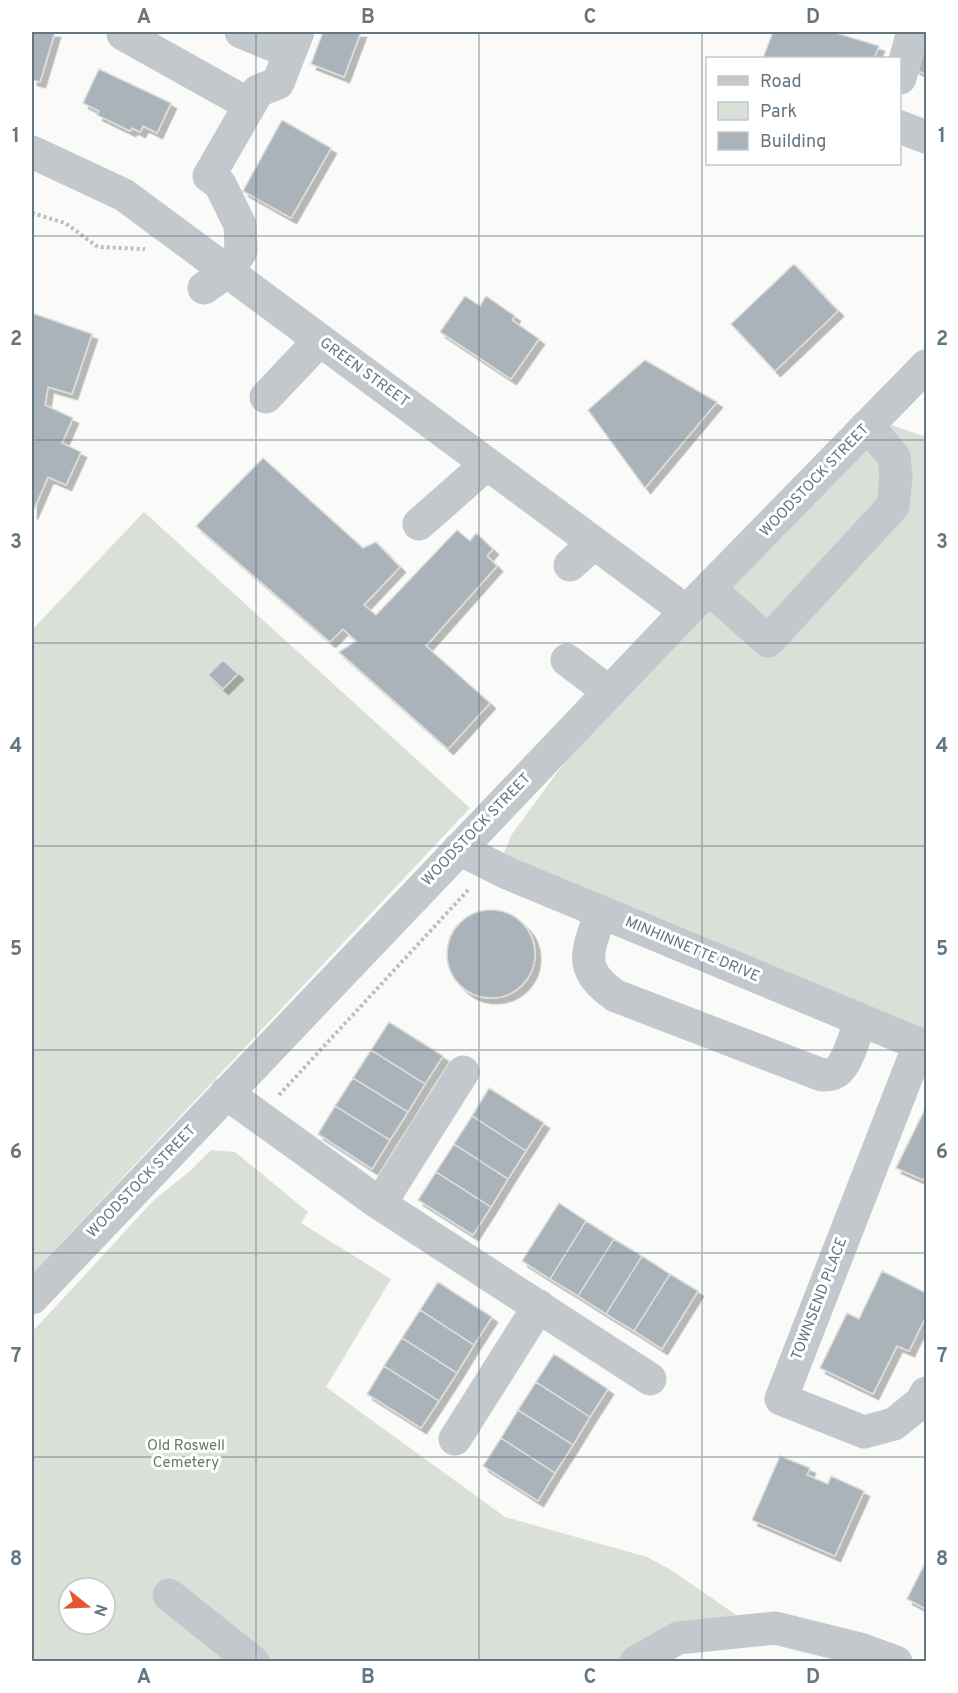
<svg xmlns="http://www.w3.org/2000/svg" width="958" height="1693" font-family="Overpass,sans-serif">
<defs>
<filter id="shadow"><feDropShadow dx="5.5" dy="5.5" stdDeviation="0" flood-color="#0004"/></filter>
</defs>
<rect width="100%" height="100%" fill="#fafaf8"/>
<path fill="#dadfd7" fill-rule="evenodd" d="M856,413L926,437V1036L496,871L512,834L556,774L676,622Z
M144,512L470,808L32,1274V630Z
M211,1150L235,1152L308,1212L301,1223L391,1279L326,1387L505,1517L647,1557L671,1570L745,1621L623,1661H32V1332L155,1199L190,1171ZM69,1588H105V1624H69Z"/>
<path fill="#aab3b9" stroke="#dcdcda" stroke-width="1.5" filter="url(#shadow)" d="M32,32H55L40,82L32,80Z
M323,32H361L344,77L311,64Z
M773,32H833L879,46L874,58H763Z
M926,38V75L912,67Z
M99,69L171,103L157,133L143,126L140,132L132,128L130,131L97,115L99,111L83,103Z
M282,120L331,148L291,218L243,191Z
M794,264L838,311L775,371L731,324Z
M465,296L480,306L486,296L515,316L512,320L539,339L511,379L440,332Z
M32,313L92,334L72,394L48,387L45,405L73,418L62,443L81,452L66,485L48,477L32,514Z
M645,360L717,402L645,488L588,410Z
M263,458L363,548L376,542L400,567L364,605L376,615L457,530L470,541L476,533L493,549L487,556L497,566L426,646L490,703L448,749L339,652L356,641L343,629L330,642L196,526Z
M223,660L238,674L223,689L208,675Z
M447 954a44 44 0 1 1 88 0a44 44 0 1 1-88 0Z
M389,1022L443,1056L425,1084L371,1050Z
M371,1050L425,1084L408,1112L353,1078Z
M353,1078L408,1112L390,1140L335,1106Z
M489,1088L544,1123L526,1151L472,1116Z
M335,1106L390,1140L372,1169L318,1134Z
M926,1107V1174L923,1180L896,1168Z
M472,1116L526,1151L508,1179L454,1144Z
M454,1144L508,1179L491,1207L436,1172Z
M436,1172L491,1207L473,1235L418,1200Z
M559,1203L586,1221L550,1279L522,1261Z
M586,1221L614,1239L578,1296L550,1279Z
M614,1239L642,1256L606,1314L578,1296Z
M642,1256L670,1274L634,1331L606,1314Z
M882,1271L926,1293V1316L909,1351L897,1346L873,1394L820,1368L847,1313L859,1319Z
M670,1274L698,1291L662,1349L634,1331Z
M438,1282L492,1317L474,1345L420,1310Z
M420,1310L474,1345L457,1373L402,1338Z
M402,1338L457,1373L439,1401L384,1366Z
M554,1354L608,1389L590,1417L536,1382Z
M384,1366L439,1401L421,1428L367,1394Z
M536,1382L590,1417L573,1445L518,1410Z
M518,1410L573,1445L555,1473L501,1438Z
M501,1438L555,1473L538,1501L483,1466Z
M780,1456L810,1468L807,1475L828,1484L831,1476L864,1491L835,1556L752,1520Z
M926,1561V1609L907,1599Z"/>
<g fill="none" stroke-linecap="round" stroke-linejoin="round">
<path stroke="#bbbfc2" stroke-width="4" stroke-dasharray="3 3" stroke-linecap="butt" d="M32,213L65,223L98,247L145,249
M279,1095L469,889"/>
<path stroke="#c3c8cc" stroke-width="33" d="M124,32L123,34L250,105
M241,32L290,52
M900,78L913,32
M900,127L926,137
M32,152L124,195L686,611
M204,288L227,272L241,251L240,225L220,184L209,176L258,91L278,83L298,32
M266,397L320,340
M419,524L487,464
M570,565L594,543
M709,588L768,641L893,506L896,477L894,457L868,426
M567,660L609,692
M459,849L507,873L926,1047
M601,912C588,951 576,969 616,996L822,1075C827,1075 831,1075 836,1072C847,1066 856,1033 860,1020
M919,1045L781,1399L864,1432L894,1424L921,1402L926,1393
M226,1093L380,1204L650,1379
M380,1204L463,1072
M32,1298L676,622L926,366
M455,1439L539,1306
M169,1595L253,1662
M636,1662L678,1638L775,1628L860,1649L896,1662"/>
</g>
<path fill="none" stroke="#657683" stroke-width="1.5" stroke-opacity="0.55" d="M256,32V1662M479,32V1662M702,32V1662M32,236H926M32,440H926M32,643H926M32,846H926M32,1050H926M32,1253H926M32,1457H926"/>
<g text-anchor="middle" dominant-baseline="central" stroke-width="6" stroke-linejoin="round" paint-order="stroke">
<g font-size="15" fill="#657683" stroke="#fff">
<text transform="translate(364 373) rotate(36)">GREEN STREET</text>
<text transform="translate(815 481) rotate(-46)">WOODSTOCK STREET</text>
<text transform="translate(477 830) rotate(-46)">WOODSTOCK STREET</text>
<text transform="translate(692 950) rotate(23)">MINHINNETTE DRIVE</text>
<text transform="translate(142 1182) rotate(-46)">WOODSTOCK STREET</text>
<text transform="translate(820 1299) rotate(-69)">TOWNSEND PLACE</text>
</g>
<g font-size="15" fill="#687a64" stroke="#fff">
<text x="186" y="1446">Old Roswell<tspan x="186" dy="17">Cemetery</tspan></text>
</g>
</g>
<rect width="958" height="1693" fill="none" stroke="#ffffff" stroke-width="66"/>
<rect x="706" y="57" width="195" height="108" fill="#ffffff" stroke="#c1c8cd" stroke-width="1.5"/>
<rect x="718" y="76" width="30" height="9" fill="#c3c8cc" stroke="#c1c8cd" stroke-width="1.5"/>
<text x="760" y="87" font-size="18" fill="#657683">Road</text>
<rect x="718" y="102" width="30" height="18" fill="#dadfd7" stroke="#c1c8cd" stroke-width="1.5"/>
<text x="760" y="117" font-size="18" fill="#657683">Park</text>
<rect x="718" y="132" width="30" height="18" fill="#aab3b9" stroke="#c1c8cd" stroke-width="1.5"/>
<text x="760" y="147" font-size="18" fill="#657683">Building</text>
<g transform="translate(87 1606) rotate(108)"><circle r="28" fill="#ffffff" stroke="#c1c8cd" stroke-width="1.5"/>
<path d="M0-4.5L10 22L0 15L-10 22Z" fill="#e4572e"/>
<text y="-9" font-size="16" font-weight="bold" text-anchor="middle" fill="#657683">N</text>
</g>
<rect x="33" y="33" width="892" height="1627" fill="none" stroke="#657683" stroke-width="2"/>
<g font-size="20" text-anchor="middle" font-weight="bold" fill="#657683">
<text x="144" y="23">A</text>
<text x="368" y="23">B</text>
<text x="590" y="23">C</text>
<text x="813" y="23">D</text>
<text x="16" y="142">1</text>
<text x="942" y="142">1</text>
<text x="16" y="345">2</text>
<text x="942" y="345">2</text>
<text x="16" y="548">3</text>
<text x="942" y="548">3</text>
<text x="16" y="752">4</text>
<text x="942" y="752">4</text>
<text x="16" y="955">5</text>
<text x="942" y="955">5</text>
<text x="16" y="1158">6</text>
<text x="942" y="1158">6</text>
<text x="16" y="1362">7</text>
<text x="942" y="1362">7</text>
<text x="16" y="1565">8</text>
<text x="942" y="1565">8</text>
<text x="144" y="1683">A</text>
<text x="368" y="1683">B</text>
<text x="590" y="1683">C</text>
<text x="813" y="1683">D</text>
</g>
</svg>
